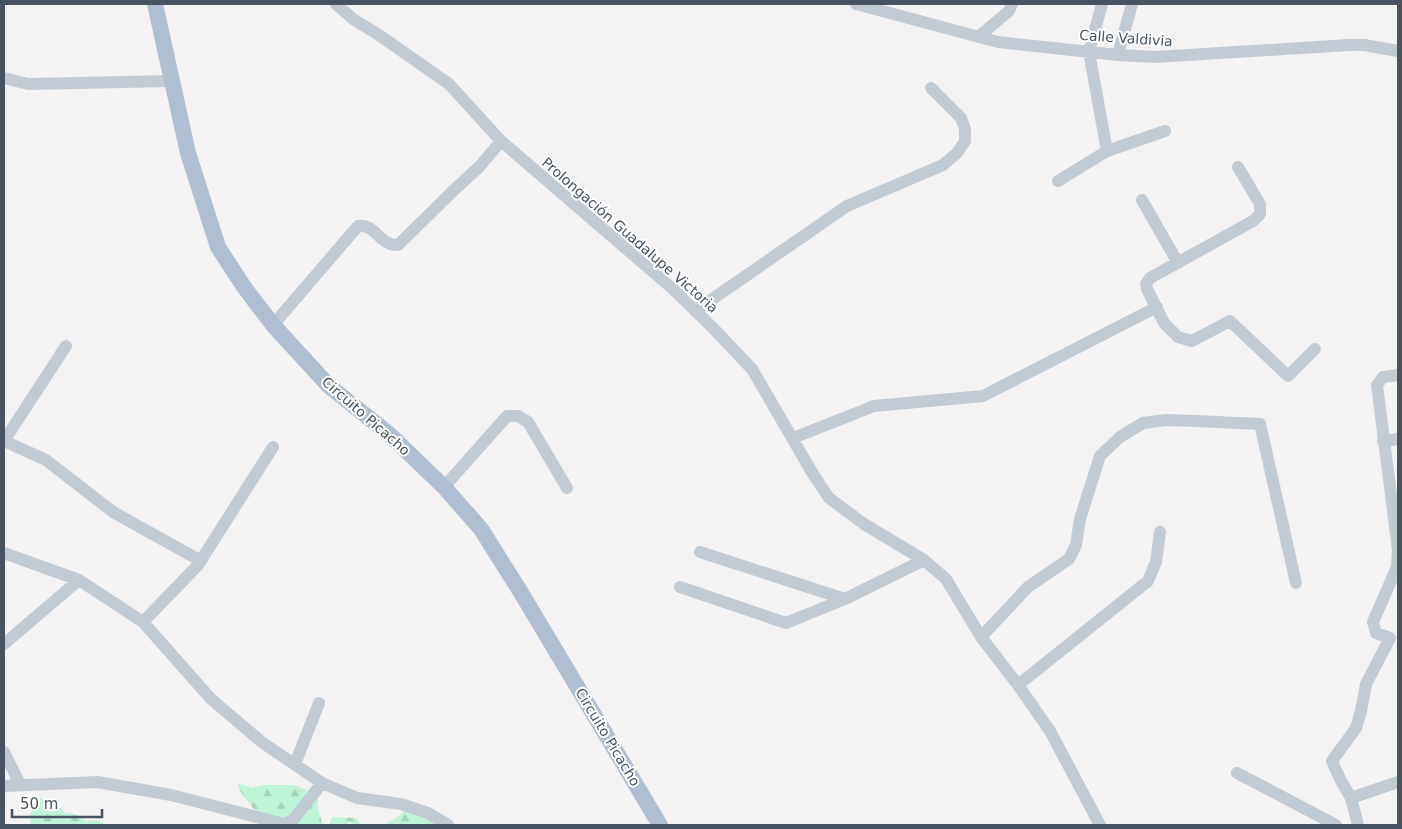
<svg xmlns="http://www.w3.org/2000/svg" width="1402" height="829" font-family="'DejaVu Sans',sans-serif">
<defs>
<pattern id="forest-firs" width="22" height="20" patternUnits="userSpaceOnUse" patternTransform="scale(1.25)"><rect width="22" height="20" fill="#bef4d7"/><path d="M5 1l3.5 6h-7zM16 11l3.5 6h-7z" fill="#a5d3bb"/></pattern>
</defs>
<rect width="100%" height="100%" fill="#f4f2f2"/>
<path fill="url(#forest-firs)" d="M238,783L253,788L261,785H294L306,790L312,796L318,799V809L323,825H270L255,815L251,823L248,816L256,812L240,791Z
M43,798L52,805L62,809L65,813C72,812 80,816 85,821L96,820L103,823L104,825H29L31,823L30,819L33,800Z
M407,809L450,825H393V823L391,825H386L385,824L393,820Z
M332,817L356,818L361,825H355L347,821L349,825H329Z"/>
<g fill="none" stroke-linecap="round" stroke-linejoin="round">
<path stroke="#c2cbd4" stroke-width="12" d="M336,4L353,19L379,35L449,84L501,141L673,289L711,326L752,369L813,474L829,498L864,524L924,560L946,579L981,637L1018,685L1050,731L1100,825
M856,4L998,42L1118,55L1155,57L1349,45H1364L1398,51
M1102,4L1089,52L1107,151
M978,37L1009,11L1012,4
M1118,55L1132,4
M4,78L28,84L172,81
M1238,167L1260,204V214L1253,221L1150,278L1146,284L1147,289L1164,323L1178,337L1192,341L1230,321L1288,376L1315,349
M1058,181L1107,151L1165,131
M1142,200L1178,263
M695,311L847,206L943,165L957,153L965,141V129L961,118L931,88
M273,325L358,226C375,223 381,247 398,245L452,192L480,166L501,141
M793,438L874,406L983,396L1157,307
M4,441L46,460L113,512L201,561
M4,441L66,346
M1383,441L1398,439
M444,487L507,416H518L528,422L567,488
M700,552L845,599
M4,553L79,580L143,622L211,699L263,743L322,783L357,798L401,804L428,813L448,825
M680,587L786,623L845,599L924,560
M143,622L198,565L273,447
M981,637L1028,587L1069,559L1076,545L1080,519L1100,456L1120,437L1143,423L1166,420L1196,421L1260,424L1296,583
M4,644L79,580
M1018,685L1148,581L1156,562L1160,532
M4,752L20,784
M295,764L319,703
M1237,773L1336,825
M4,786L97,782L171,795L284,824L293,820L322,783
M1351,798L1398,782
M1358,825L1351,798L1340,779L1332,761L1356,728L1361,711L1366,684L1390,638L1376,633L1373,622L1397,567L1398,550L1377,385L1383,377L1398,375"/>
<path stroke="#b0bed2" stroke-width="16" d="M155,4L188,153L218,247L244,287L273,325L329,386L389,434L444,487L481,529L520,591L660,825"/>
</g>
<g text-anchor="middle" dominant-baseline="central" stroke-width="4" stroke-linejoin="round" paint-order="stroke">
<g font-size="14" fill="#485361" stroke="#fff">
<text transform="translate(1126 38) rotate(4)">Calle Valdivia</text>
<text transform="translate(630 235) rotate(41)">Prolongación Guadalupe Victoria</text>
<text transform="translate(366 416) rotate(41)">Circuito Picacho</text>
<text transform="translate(608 737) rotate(59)">Circuito Picacho</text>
</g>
</g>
<rect width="1402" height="829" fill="none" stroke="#485361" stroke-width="10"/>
<path d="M12 809v8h90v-8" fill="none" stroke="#485361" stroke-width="2.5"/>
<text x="20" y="809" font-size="15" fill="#485361" stroke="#ffffff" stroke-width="4" paint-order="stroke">50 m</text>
</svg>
